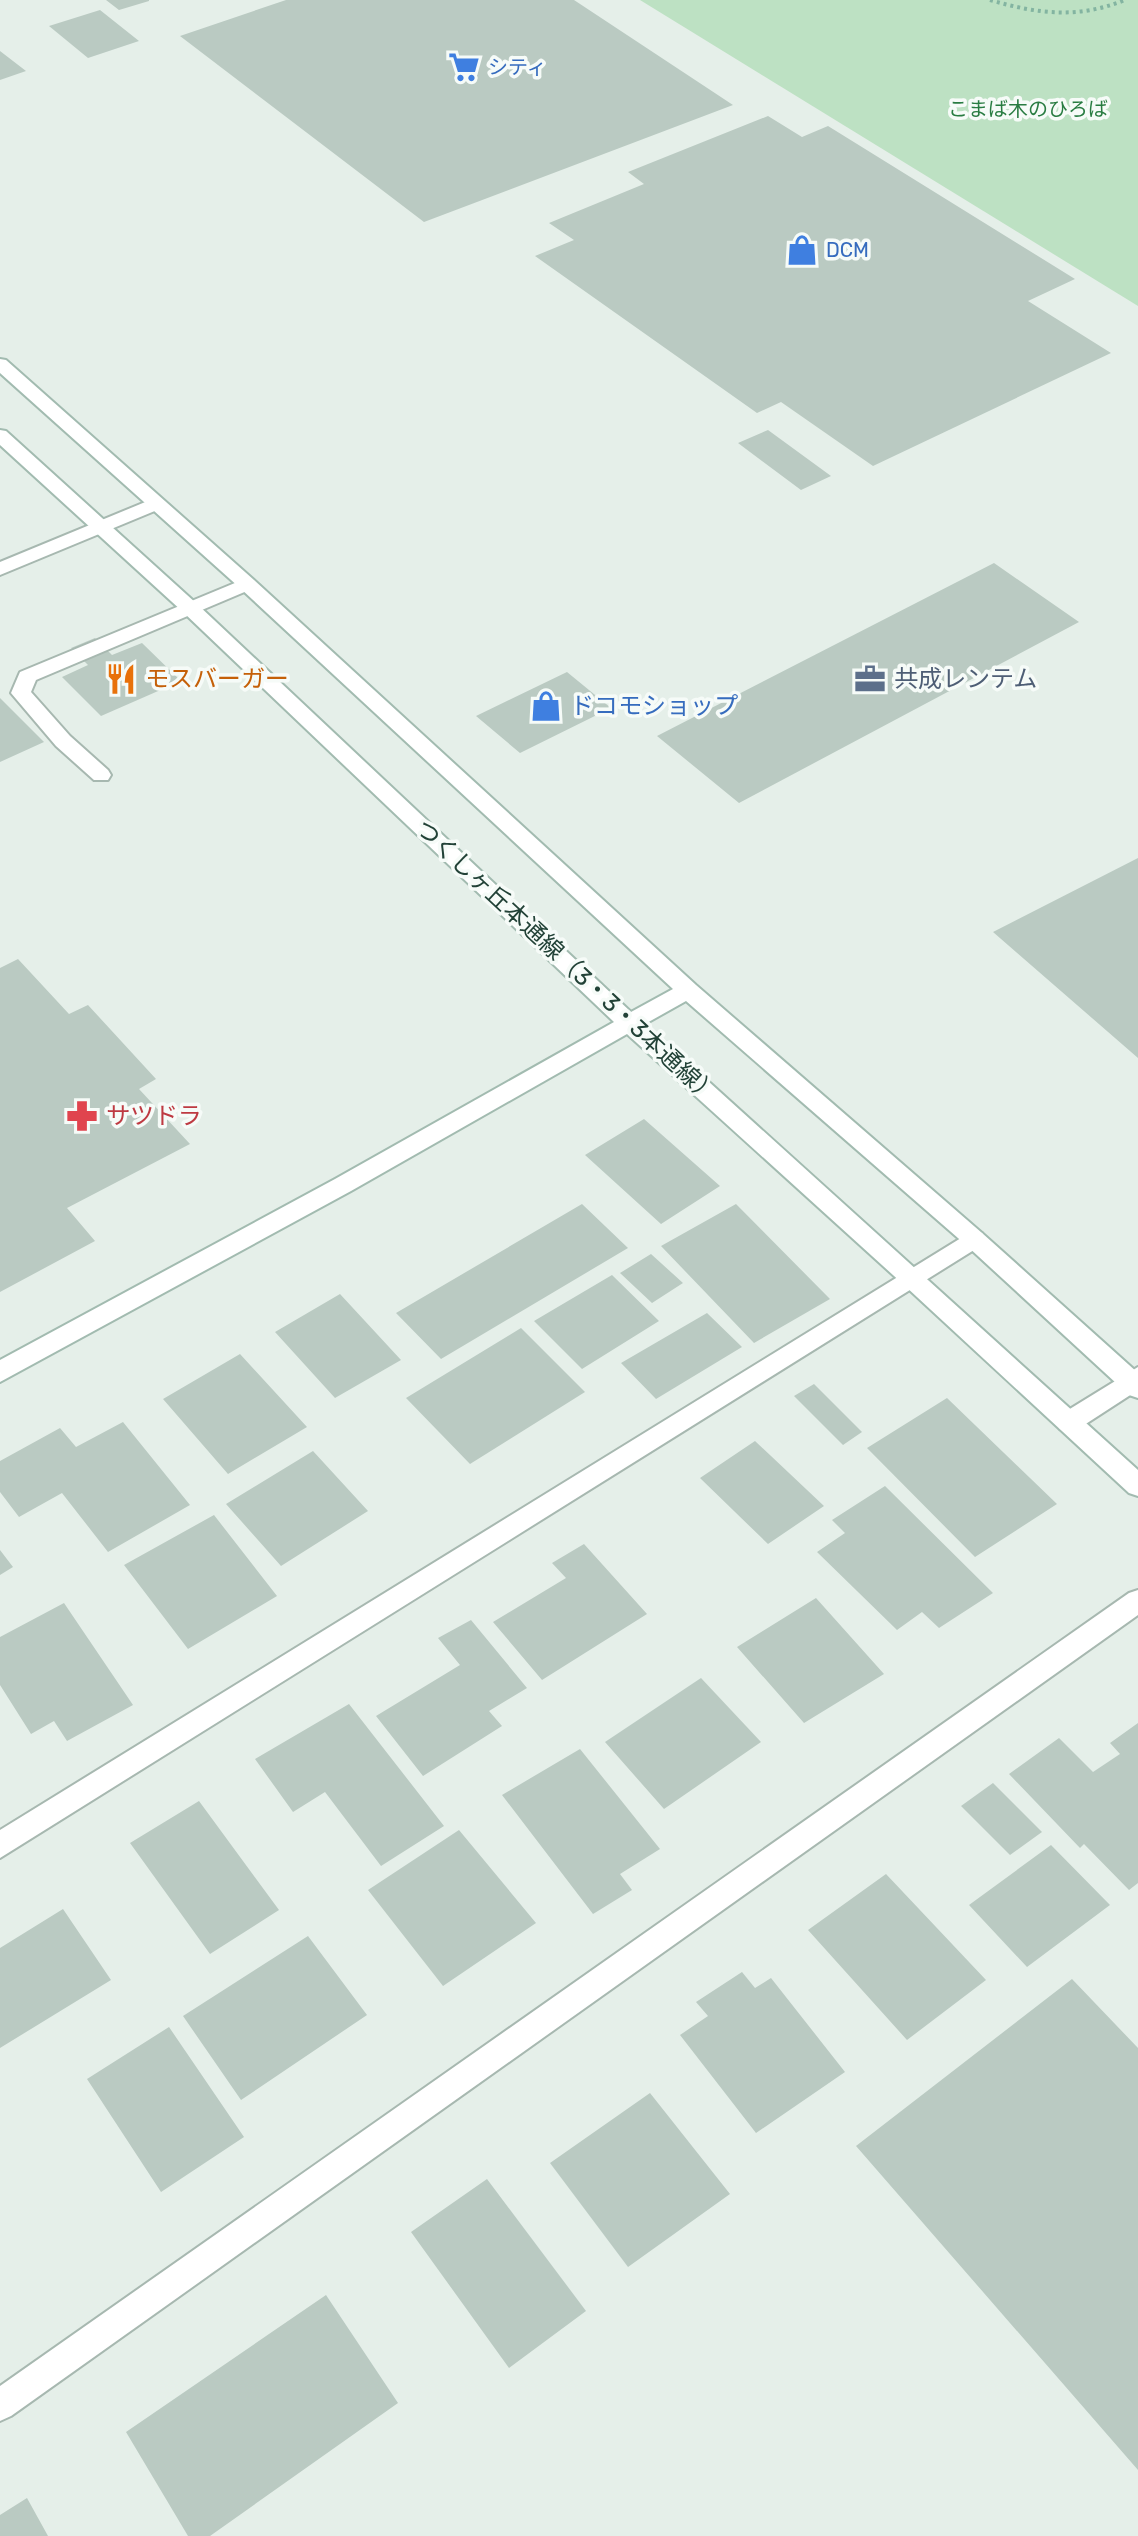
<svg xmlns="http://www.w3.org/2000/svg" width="1138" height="2536" font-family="Rubik,'Noto Sans JP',sans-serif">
<rect width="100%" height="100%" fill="#e5efe9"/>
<path fill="#bde1c3" d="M640,0H1138V306Z"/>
<path fill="#bacac2" d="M106,0H149V1L119,10Z
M286,0H574L733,105L424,222L180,36Z
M100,10L139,41L88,58L49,26Z
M0,51L26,71L0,80Z
M768,116L802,137L828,126L1075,279L1028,301L1111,353L873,466L781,402L757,413L535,256L574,240L549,223L644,184L628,172Z
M768,430L831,476L801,490L738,443Z
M994,563L1079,622L739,803L657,736Z
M95,638L112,655L142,643L181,681L101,716L62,677L88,665L71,648Z
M567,672L611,708L520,753L476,716Z
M0,698L44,742L0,762Z
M1138,858V1058L993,932Z
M18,959L69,1014L88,1005L156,1079L139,1089L190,1144L67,1208L95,1241L0,1292V968Z
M644,1119L720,1186L661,1224L585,1155Z
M582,1204L628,1248L441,1359L396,1313Z
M736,1204L830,1299L754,1343L661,1246Z
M651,1254L683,1283L652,1303L620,1273Z
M612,1275L659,1321L582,1369L534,1321Z
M340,1294L401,1360L335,1398L275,1332Z
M707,1313L742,1347L656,1399L621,1363Z
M521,1328L585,1392L470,1464L406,1398Z
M240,1354L307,1427L228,1474L163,1399Z
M814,1384L862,1432L843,1445L794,1396Z
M947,1398L1057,1504L975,1557L867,1448Z
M123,1422L190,1505L108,1552L62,1493L19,1517L0,1492V1461L60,1428L76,1447Z
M755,1441L824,1506L768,1544L700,1478Z
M313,1451L368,1511L281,1566L226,1504Z
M885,1486L993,1593L939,1628L922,1612L897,1630L817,1552L845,1533L832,1520Z
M214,1515L277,1596L188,1649L124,1565Z
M584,1544L647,1614L542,1680L493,1622L566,1578L552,1563Z
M0,1550L13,1567L0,1575Z
M816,1598L884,1674L804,1723L737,1647Z
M64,1603L133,1705L67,1741L54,1721L31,1734L0,1685V1637Z
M471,1620L527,1688L489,1711L502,1726L423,1776L376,1716L460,1665L438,1638Z
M701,1678L761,1742L664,1809L605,1742Z
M349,1704L444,1826L381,1866L325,1792L293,1812L255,1759Z
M1138,1723V1883L1129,1890L1084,1844L1080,1848L1009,1774L1059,1738L1093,1772L1120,1754L1110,1743Z
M580,1749L660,1849L620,1874L632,1890L593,1914L502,1795Z
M993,1783L1042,1832L1010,1855L961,1806Z
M199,1801L279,1910L210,1954L130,1843Z
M459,1830L536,1923L443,1986L368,1890Z
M1051,1845L1110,1905L1027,1967L969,1905Z
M886,1874L986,1980L907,2040L808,1930Z
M63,1909L111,1980L0,2048V1948Z
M308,1936L367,2015L241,2100L183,2016Z
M742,1972L755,1988L771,1978L845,2072L756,2133L680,2035L708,2016L696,2002Z
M1072,1979L1138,2048V2470L856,2146Z
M169,2027L244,2137L161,2192L87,2079Z
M650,2093L730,2194L628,2267L550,2163Z
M487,2179L586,2311L509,2368L411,2232Z
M326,2295L398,2403L210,2536H188L126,2432Z
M27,2498L48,2536H0V2515Z"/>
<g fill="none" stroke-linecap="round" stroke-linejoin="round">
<defs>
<path id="lane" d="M247,578L257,584L254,588L36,680L31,692L70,736L108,770L111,775L108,780H94L56,746L11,693L20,672Z
M1138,1367V1390L1078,1429L1069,1432L1060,1429L1056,1422L1060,1415Z"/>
<path id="street" d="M155,498L164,504L162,508L0,575V562Z
M974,1230L982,1233L986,1239L982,1245L0,1858V1830Z
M1138,1590V1615L11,2416L0,2421V2386L1129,1593Z"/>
<path id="secondary" d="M0,359L6,360L254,580L696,985L982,1233L1138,1373V1398L1129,1395L966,1245L686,1001L645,1024L1138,1470V1496L1129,1493L904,1285L627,1034L351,1191L0,1382V1360L335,1179L614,1022L183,612L0,445V430L6,431L197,604L631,1012L673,989L240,588L0,373Z"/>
</defs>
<use href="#lane" stroke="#a7b8b0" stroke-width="4"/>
<use href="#street" stroke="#a7b8b0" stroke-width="4"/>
<use href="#secondary" stroke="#a2bbb0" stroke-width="4"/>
<path stroke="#83b4a1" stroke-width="4" stroke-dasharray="3 4" stroke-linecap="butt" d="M990,0C1038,14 1078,19 1125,0"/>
<use href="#lane" fill="#fff" fill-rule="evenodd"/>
<use href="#street" fill="#fff" fill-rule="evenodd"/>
<use href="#secondary" fill="#fff" fill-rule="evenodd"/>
</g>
<defs>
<symbol id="supermarket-bare" viewBox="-9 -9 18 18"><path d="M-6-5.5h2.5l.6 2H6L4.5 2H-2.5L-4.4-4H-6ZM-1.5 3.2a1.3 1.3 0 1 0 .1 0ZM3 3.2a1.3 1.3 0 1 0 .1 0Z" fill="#3f7fe0" stroke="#f6fbf8" stroke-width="2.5" paint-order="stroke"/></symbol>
<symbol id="shop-bare" viewBox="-9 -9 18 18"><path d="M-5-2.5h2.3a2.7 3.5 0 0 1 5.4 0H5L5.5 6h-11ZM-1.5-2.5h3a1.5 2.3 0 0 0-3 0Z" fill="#3f7fe0" stroke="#f6fbf8" stroke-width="2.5" paint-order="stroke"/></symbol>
<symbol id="restaurant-bare" viewBox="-9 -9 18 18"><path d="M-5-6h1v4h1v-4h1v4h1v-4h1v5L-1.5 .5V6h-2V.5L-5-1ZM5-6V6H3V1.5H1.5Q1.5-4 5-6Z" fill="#e8710a" stroke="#f6fbf8" stroke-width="2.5" paint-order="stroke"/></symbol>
<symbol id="office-bare" viewBox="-9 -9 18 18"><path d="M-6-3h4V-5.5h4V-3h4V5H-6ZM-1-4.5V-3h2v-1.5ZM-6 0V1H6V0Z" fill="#5c6f8a" stroke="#f6fbf8" stroke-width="2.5" paint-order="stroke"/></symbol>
<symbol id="pharmacy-bare" viewBox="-9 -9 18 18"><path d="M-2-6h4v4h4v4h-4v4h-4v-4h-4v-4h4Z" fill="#e0444e" stroke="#f6fbf8" stroke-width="2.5" paint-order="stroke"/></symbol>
</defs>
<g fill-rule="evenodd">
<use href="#supermarket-bare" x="442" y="45" width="44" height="44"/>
<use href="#shop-bare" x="780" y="228" width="44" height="44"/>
<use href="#restaurant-bare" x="99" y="657" width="44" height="44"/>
<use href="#office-bare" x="848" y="657" width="44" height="44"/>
<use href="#shop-bare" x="524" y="684" width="44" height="44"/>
<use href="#pharmacy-bare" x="60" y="1094" width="44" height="44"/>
</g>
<g text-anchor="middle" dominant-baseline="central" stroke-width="7" stroke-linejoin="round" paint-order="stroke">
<g font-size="20" fill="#366cbe" stroke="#f6fbf8" text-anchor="start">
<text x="488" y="67">シティ</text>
<text x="826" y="250">DCM</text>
</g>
<g font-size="20" fill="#297c42" stroke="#f6fbf8">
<text x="1028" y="109">こまば木のひろば</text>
</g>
<g font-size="24" fill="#c56008" stroke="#f6fbf8" text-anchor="start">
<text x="145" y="679">モスバーガー</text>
</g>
<g font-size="24" fill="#4e5e75" stroke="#f6fbf8" text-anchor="start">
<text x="894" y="679">共成レンテム</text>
</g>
<g font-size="24" fill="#366cbe" stroke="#f6fbf8" text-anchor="start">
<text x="570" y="706">ドコモショップ</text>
</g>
<g font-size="24" fill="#224237" stroke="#f6fbf8">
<text transform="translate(567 962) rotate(43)">つくしヶ丘本通線（3・3・3本通線）</text>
</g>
<g font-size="24" fill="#be3a42" stroke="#f6fbf8" text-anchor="start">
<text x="106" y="1116">サツドラ</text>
</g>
</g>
</svg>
